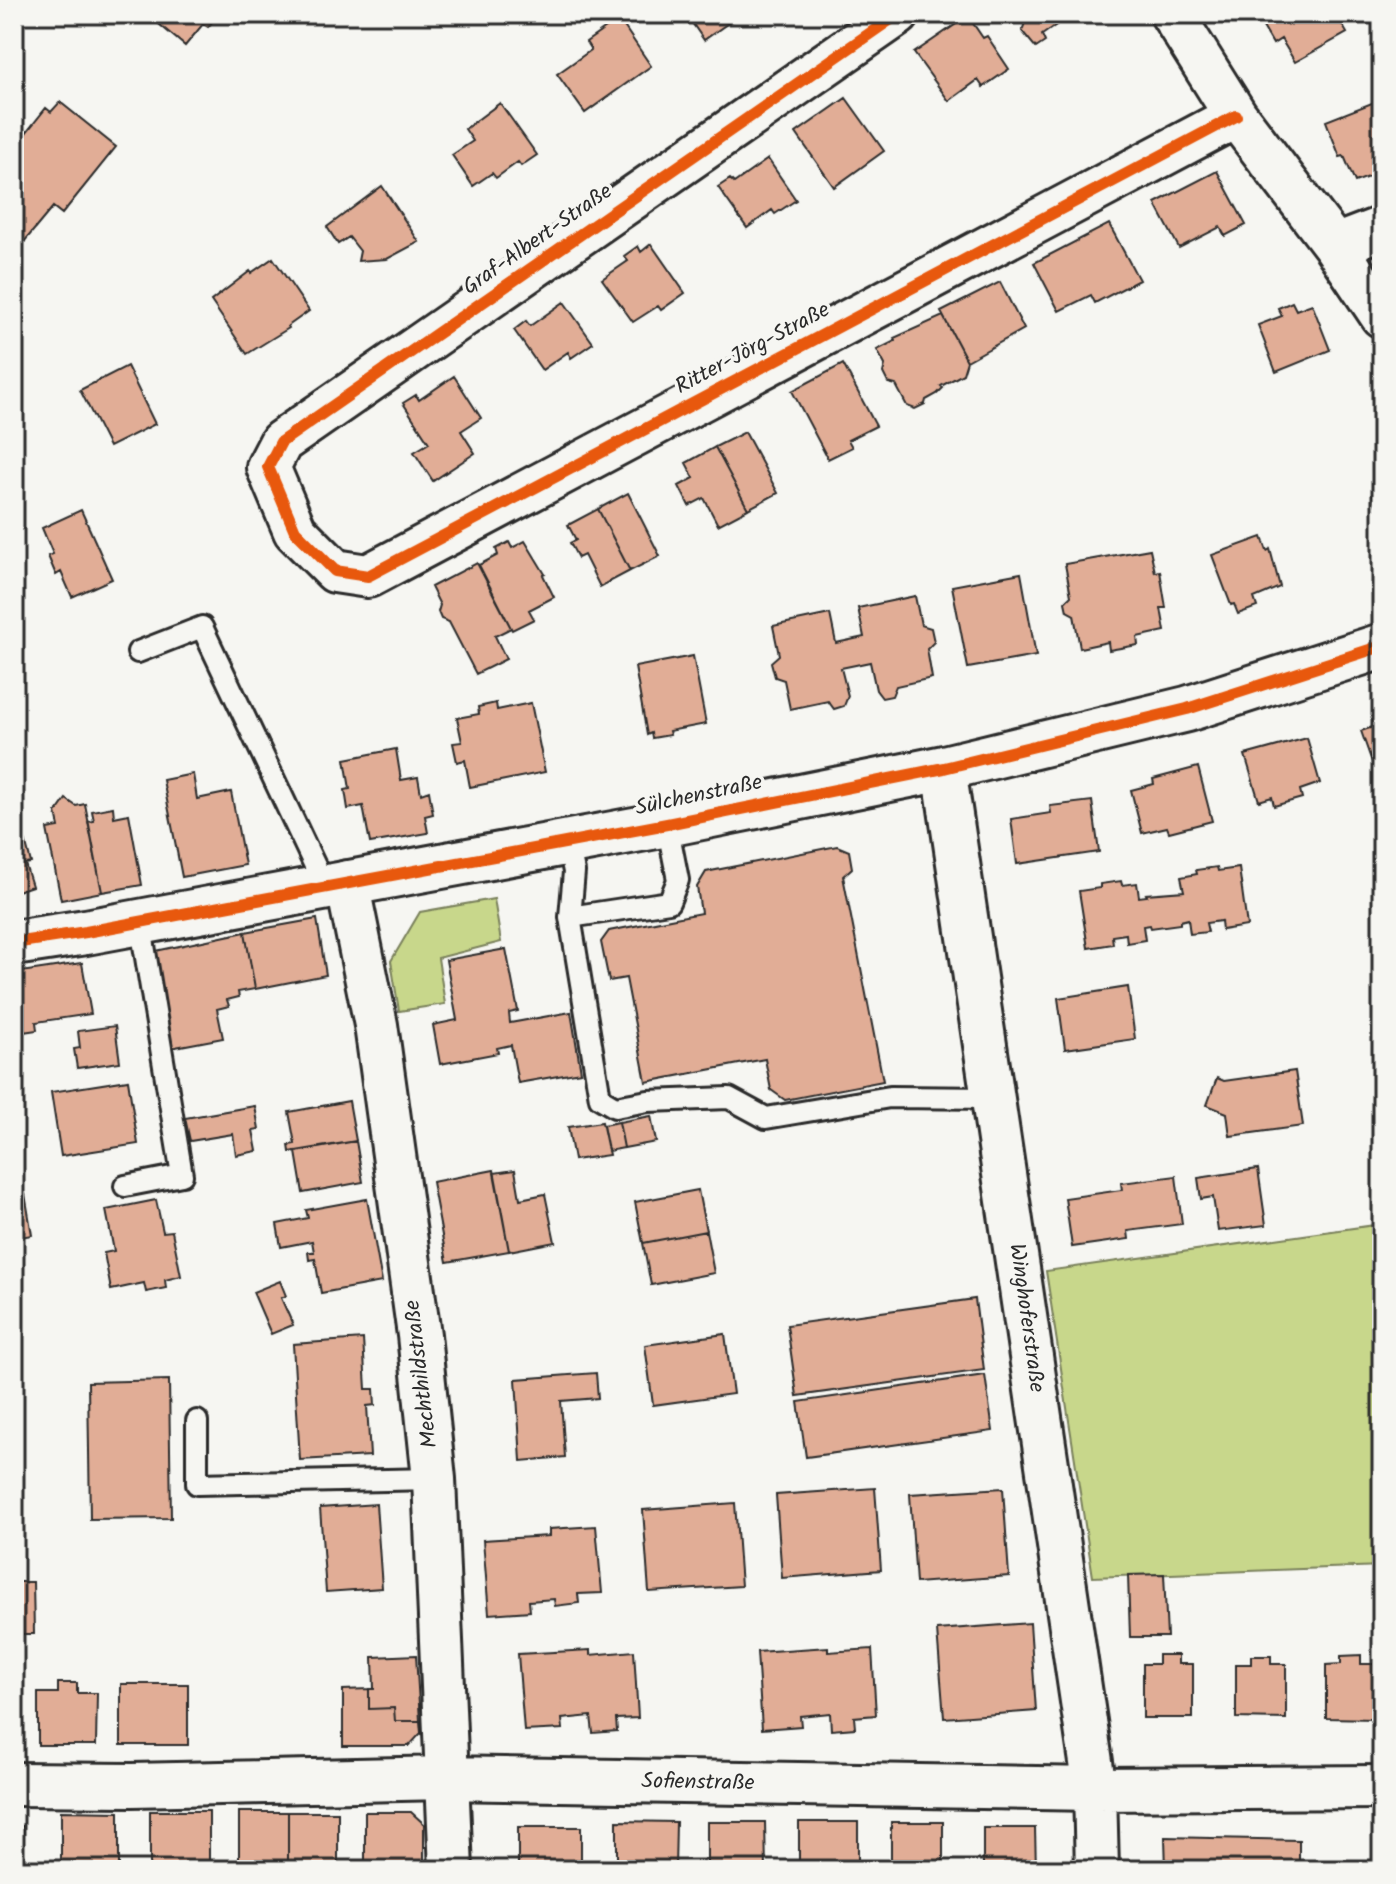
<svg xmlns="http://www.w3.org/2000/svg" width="1396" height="1884" font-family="Kalam,sans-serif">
<rect width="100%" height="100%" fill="#f6f6f2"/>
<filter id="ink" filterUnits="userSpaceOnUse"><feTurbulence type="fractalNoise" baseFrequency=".0125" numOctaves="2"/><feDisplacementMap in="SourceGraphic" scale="16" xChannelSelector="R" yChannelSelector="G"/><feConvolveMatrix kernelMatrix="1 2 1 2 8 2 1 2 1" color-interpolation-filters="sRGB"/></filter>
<g filter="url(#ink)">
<path fill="#c8d78b" stroke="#7a815b" stroke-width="2" d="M494,899L501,942L438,958L445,1004L399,1011L391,961L420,912Z
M1382,1224V1566L1093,1577L1046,1271Z"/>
<path fill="#e1ad96" stroke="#2b2b2b" stroke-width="2" d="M147,14H219L208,27L203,24L185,46Z
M678,14H741L704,40L690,20L685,24Z
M1025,14H1072L1042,35L1045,42L1036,48L1022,31L1027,17Z
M1336,14L1347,33L1295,62L1281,39L1273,44L1256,15Z
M968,16L983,38L987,36L1009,69L983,87L978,80L949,101L914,53Z
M619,19L651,66L585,113L557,74L591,50L586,42Z
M846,98L884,151L834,187L796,133Z
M1377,101L1382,112V172L1355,182L1344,156L1340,157L1326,121Z
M60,102L116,147L62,214L53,207L14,254V148L46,108L51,112Z
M500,103L537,155L521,166L518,162L496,178L492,173L473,186L452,155L473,141L465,129Z
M768,159L796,200L775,214L772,210L747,228L718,187L730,179L734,183Z
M1217,171L1246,225L1225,236L1220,227L1179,248L1155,203Z
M382,186L419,242L387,259L358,261L360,251L349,237L338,244L327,227Z
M1109,224L1139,280L1095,303L1091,295L1059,311L1034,263Z
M651,244L685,293L661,310L658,306L633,322L602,279L628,261L624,256L638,246L641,252Z
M273,258L309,311L288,326L289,328L247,354L211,301L250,271L251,273Z
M1000,282L1024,329L967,361L941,312Z
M564,302L593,343L571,358L568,352L542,370L514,330L526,321L530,326Z
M1292,302L1296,310L1312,304L1330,350L1276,372L1258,325L1282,316L1278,308Z
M943,316L967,361L963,374L941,386L943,388L937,394L926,400L925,404L915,409L907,406L896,385L888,383L883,373L885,365L877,350L895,341L894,338Z
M843,364L876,426L848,440L852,447L828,459L792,391Z
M127,366L155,424L109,447L80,390Z
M454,376L481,418L461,431L475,453L433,481L414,452L429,443L403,403L416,395L419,400Z
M745,432L778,493L748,509L715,447Z
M715,447L748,509L718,525L704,498L689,506L679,486L694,478L686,463Z
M1382,492V522L1373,495Z
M628,493L660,556L630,571L598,509Z
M598,509L630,571L600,587L584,555L578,558L570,543L576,540L568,525Z
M81,510L112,579L72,597L61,572L56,575L48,556L53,554L42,528Z
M1262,537L1267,551L1270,549L1280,587L1254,598L1257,607L1238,614L1234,604L1231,605L1212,555Z
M525,541L545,574L543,575L554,597L529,610L534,619L512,630L479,565L498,555L496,549L509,542L512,548Z
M1150,549L1155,572L1160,571L1166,608H1161L1165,631L1137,637L1138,645L1109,650L1108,642L1080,648L1074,615L1067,611L1065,602L1071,596L1065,564Z
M477,563L511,628L495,636L506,659L476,674L449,622L441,619L438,612L440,605L431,587Z
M1021,573L1036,656L968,668L952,586Z
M915,596L921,625L931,628L934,642L927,649L932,678L896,686L892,696L882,698L876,690L870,662L841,668L848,696L844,706L834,709L828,701L790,709L784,680L775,677L771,662L779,655L773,626L830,614L836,643L864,637L858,608Z
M693,656L706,724L669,731L670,735L652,738L651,733L647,735L635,667Z
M496,703L497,710L531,703L545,772L470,787L465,760L457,762L453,743L462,742L457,718L479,714L478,707Z
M1382,724V777L1378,779L1361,731Z
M1307,738L1320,783L1300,790L1302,798L1274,806L1272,797L1259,801L1245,755Z
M396,749L401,780L418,777L421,794L429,791L433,814L425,816L428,833L370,843L363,806L348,809L345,790L350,789L345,759Z
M1198,767L1212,821L1169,832L1167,827L1142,833L1131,790L1154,784L1153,779Z
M193,774L197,799L231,792L245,865L182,877L163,780Z
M66,799L76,806L85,804L102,892L61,900L47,829L59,827L56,813Z
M1092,801L1099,852L1017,864L1011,819L1051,813L1050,806Z
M113,807L114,817L129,814L142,885L102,892L88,822L94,821L92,811Z
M14,825L19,841L25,840L31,863L25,864L32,886L14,892Z
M837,846L849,851L852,868L843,876L883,1081L785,1100L771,1090L765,1059L646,1082L626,978L609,981L601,942L609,931L701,913L697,887L706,872Z
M1217,867L1218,871L1239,868L1247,926L1222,930L1221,921L1206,923L1208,932L1190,934L1188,919L1180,921V924L1151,928L1150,925L1143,926L1145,940L1127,943L1126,934L1112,936L1113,944L1088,948L1079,891L1100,888V884L1121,881L1122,885L1137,883L1139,897L1147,896L1146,894L1184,891L1181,877L1197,874L1196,870Z
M317,919L326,975L255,989L245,932Z
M245,932L255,989L238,992L239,997L227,1000L229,1006L217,1009L223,1038L170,1048L151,952Z
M506,949L518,1011L509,1013L510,1023L571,1012L581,1072L518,1083L511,1045L497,1048L498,1053L440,1064L433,1025L457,1020L446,960Z
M82,963L91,1014L36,1022L37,1030L23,1032L22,1025L14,1026V973Z
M1128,987L1135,1039L1065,1049L1058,998Z
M115,1026L120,1062L77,1068L74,1049L80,1048L78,1031Z
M1295,1071L1303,1126L1230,1136L1227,1113L1207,1105L1217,1078L1224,1081Z
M128,1080L138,1144L61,1156L51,1092Z
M349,1101L356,1141L290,1152L289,1145L295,1144L289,1112Z
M255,1106L259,1129L253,1130L257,1151L236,1155L233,1134L190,1141L185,1118Z
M651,1116L656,1142L624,1148L619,1122Z
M602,1122L609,1155L574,1160L568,1127Z
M619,1122L624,1148L608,1151L603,1125Z
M356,1141L363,1182L303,1193L296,1152Z
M1258,1169L1266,1225L1218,1231L1213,1197L1201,1199L1198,1178Z
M494,1170L509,1251L447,1262L432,1182Z
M515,1170L520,1199L545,1194L555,1242L509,1251L494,1173Z
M1176,1176L1182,1224L1128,1231L1129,1239L1072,1247L1065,1198L1122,1190L1121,1183Z
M698,1190L706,1231L643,1243L635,1202Z
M25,1194L32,1235L14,1238V1196Z
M367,1199L382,1282L321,1293L315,1259L309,1260L308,1252H314L312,1241L281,1247L277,1224L308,1218L306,1210Z
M156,1200L163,1232L172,1231L181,1276L165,1280L166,1288L146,1292L144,1283L111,1290L104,1253L114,1251L106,1210Z
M706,1231L714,1273L651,1285L643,1243Z
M280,1281L286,1296L281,1298L293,1325L271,1334L253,1292Z
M975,1299L984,1370L797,1396L787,1325Z
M725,1334L733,1394L653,1405L645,1345Z
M363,1339L366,1389H374L375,1405L367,1406L370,1456L300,1460L293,1344Z
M596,1373L598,1398L561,1401L565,1457L521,1461L516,1379Z
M985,1375L993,1431L806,1457L798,1402Z
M169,1380L171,1518L90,1519L88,1382Z
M875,1488L881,1570L782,1578L776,1495Z
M1003,1488L1009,1576L916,1583L910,1494Z
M735,1503L741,1586L649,1592L643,1510Z
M376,1504L382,1588L326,1592L320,1508Z
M596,1526L602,1593L578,1594L579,1603L555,1606L554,1599L529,1601L530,1611L489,1614L483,1540L549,1536V1529Z
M1164,1574L1167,1637H1130L1128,1575Z
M14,1582H33L34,1634H14Z
M1030,1623L1036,1711L944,1718L937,1630Z
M828,1647V1652L872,1649L876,1715L854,1717L855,1728L831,1730L830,1713L800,1716L801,1726L762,1729L757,1652Z
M590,1650V1655L634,1651L638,1718L616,1719L617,1731L593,1733L591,1716L562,1719L563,1729L524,1731L518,1654Z
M416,1655L420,1721H395L394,1708L369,1709V1689H374L373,1657Z
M1158,1655H1178V1664H1193V1718H1143V1664H1158Z
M1361,1655V1664H1376V1719L1326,1718V1665L1341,1664V1656Z
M1251,1656H1271V1664H1286V1719L1236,1718V1664H1251Z
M58,1683H77V1693H97L96,1745H38V1693H58Z
M121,1684H188V1745H121Z
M369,1689V1709L394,1708L395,1721H420L421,1733L409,1746H343V1690Z
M61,1811L119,1812V1866H114V1870H88V1866H61Z
M150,1811H209V1867L170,1870V1867L150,1866Z
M239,1812H288V1870H239Z
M288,1812H338V1870H288Z
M365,1812H411L424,1824V1870H365Z
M617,1821L676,1822L675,1870H617Z
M707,1822H765L766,1870H707Z
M799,1822H858V1870H799Z
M891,1822H943V1866L913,1865V1870H895V1866H891Z
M14,1826H23V1868H14Z
M518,1827H581V1870H518Z
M983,1828H1035L1036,1870H983Z
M1165,1837L1299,1840V1870H1166Z"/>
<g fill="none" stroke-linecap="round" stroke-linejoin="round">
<defs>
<path id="lane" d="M138,652L202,627L325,887
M568,842L574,872L570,917L600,1098L615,1107L648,1101L729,1098L766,1118L890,1097L994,1098
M570,917L669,902L678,880L667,824
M125,1186L182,1175L140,921
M197,1421V1484L434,1479"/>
<path id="street" d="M898,14L281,442L268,467L295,531L335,571L368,576L1236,116
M1172,14L1236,116L1335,246L1382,316
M1335,246L1382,228
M944,768L1095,1789L1097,1870
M347,882L376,1025L419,1335L434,1479L451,1870
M14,1784L132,1785L445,1778L1095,1789L1382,1787"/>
<path id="secondary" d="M14,943L86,932L667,824L944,768L1187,709L1382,646"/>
</defs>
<use href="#lane" stroke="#2b2b2b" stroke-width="26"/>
<use href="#street" stroke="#2b2b2b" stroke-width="48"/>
<use href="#secondary" stroke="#2b2b2b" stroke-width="50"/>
<use href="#lane" stroke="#f6f6f2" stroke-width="20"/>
<use href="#street" stroke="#f6f6f2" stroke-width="42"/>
<use href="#secondary" stroke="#f6f6f2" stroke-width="44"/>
<defs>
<path id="cycleway" d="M898,14L281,442L268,467L295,531L335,571L368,576L1236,116
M14,943L86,932L667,824L944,768L1187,709L1382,646"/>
</defs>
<use href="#cycleway" stroke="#f6f6f2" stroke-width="17"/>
<use href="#cycleway" stroke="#e8590c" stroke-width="12"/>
</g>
</g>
<g text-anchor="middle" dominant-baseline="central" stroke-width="7" stroke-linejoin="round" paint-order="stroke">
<g font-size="22" fill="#2b2b2b" stroke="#f6f6f2">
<text transform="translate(538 240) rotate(-35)">Graf-Albert-Straße</text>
<text transform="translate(753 349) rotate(-28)">Ritter-Jörg-Straße</text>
<text transform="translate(699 796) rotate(-12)">Sülchenstraße</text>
<text transform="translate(1026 1318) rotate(82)">Winghoferstraße</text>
<text transform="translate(422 1374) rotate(-97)">Mechthildstraße</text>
<text transform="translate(698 1783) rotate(1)">Sofienstraße</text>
</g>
</g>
<rect width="1396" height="1884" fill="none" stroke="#f6f6f2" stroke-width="48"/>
<rect x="24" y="24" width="1348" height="1836" fill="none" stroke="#2b2b2b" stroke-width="3" filter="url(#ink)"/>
</svg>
